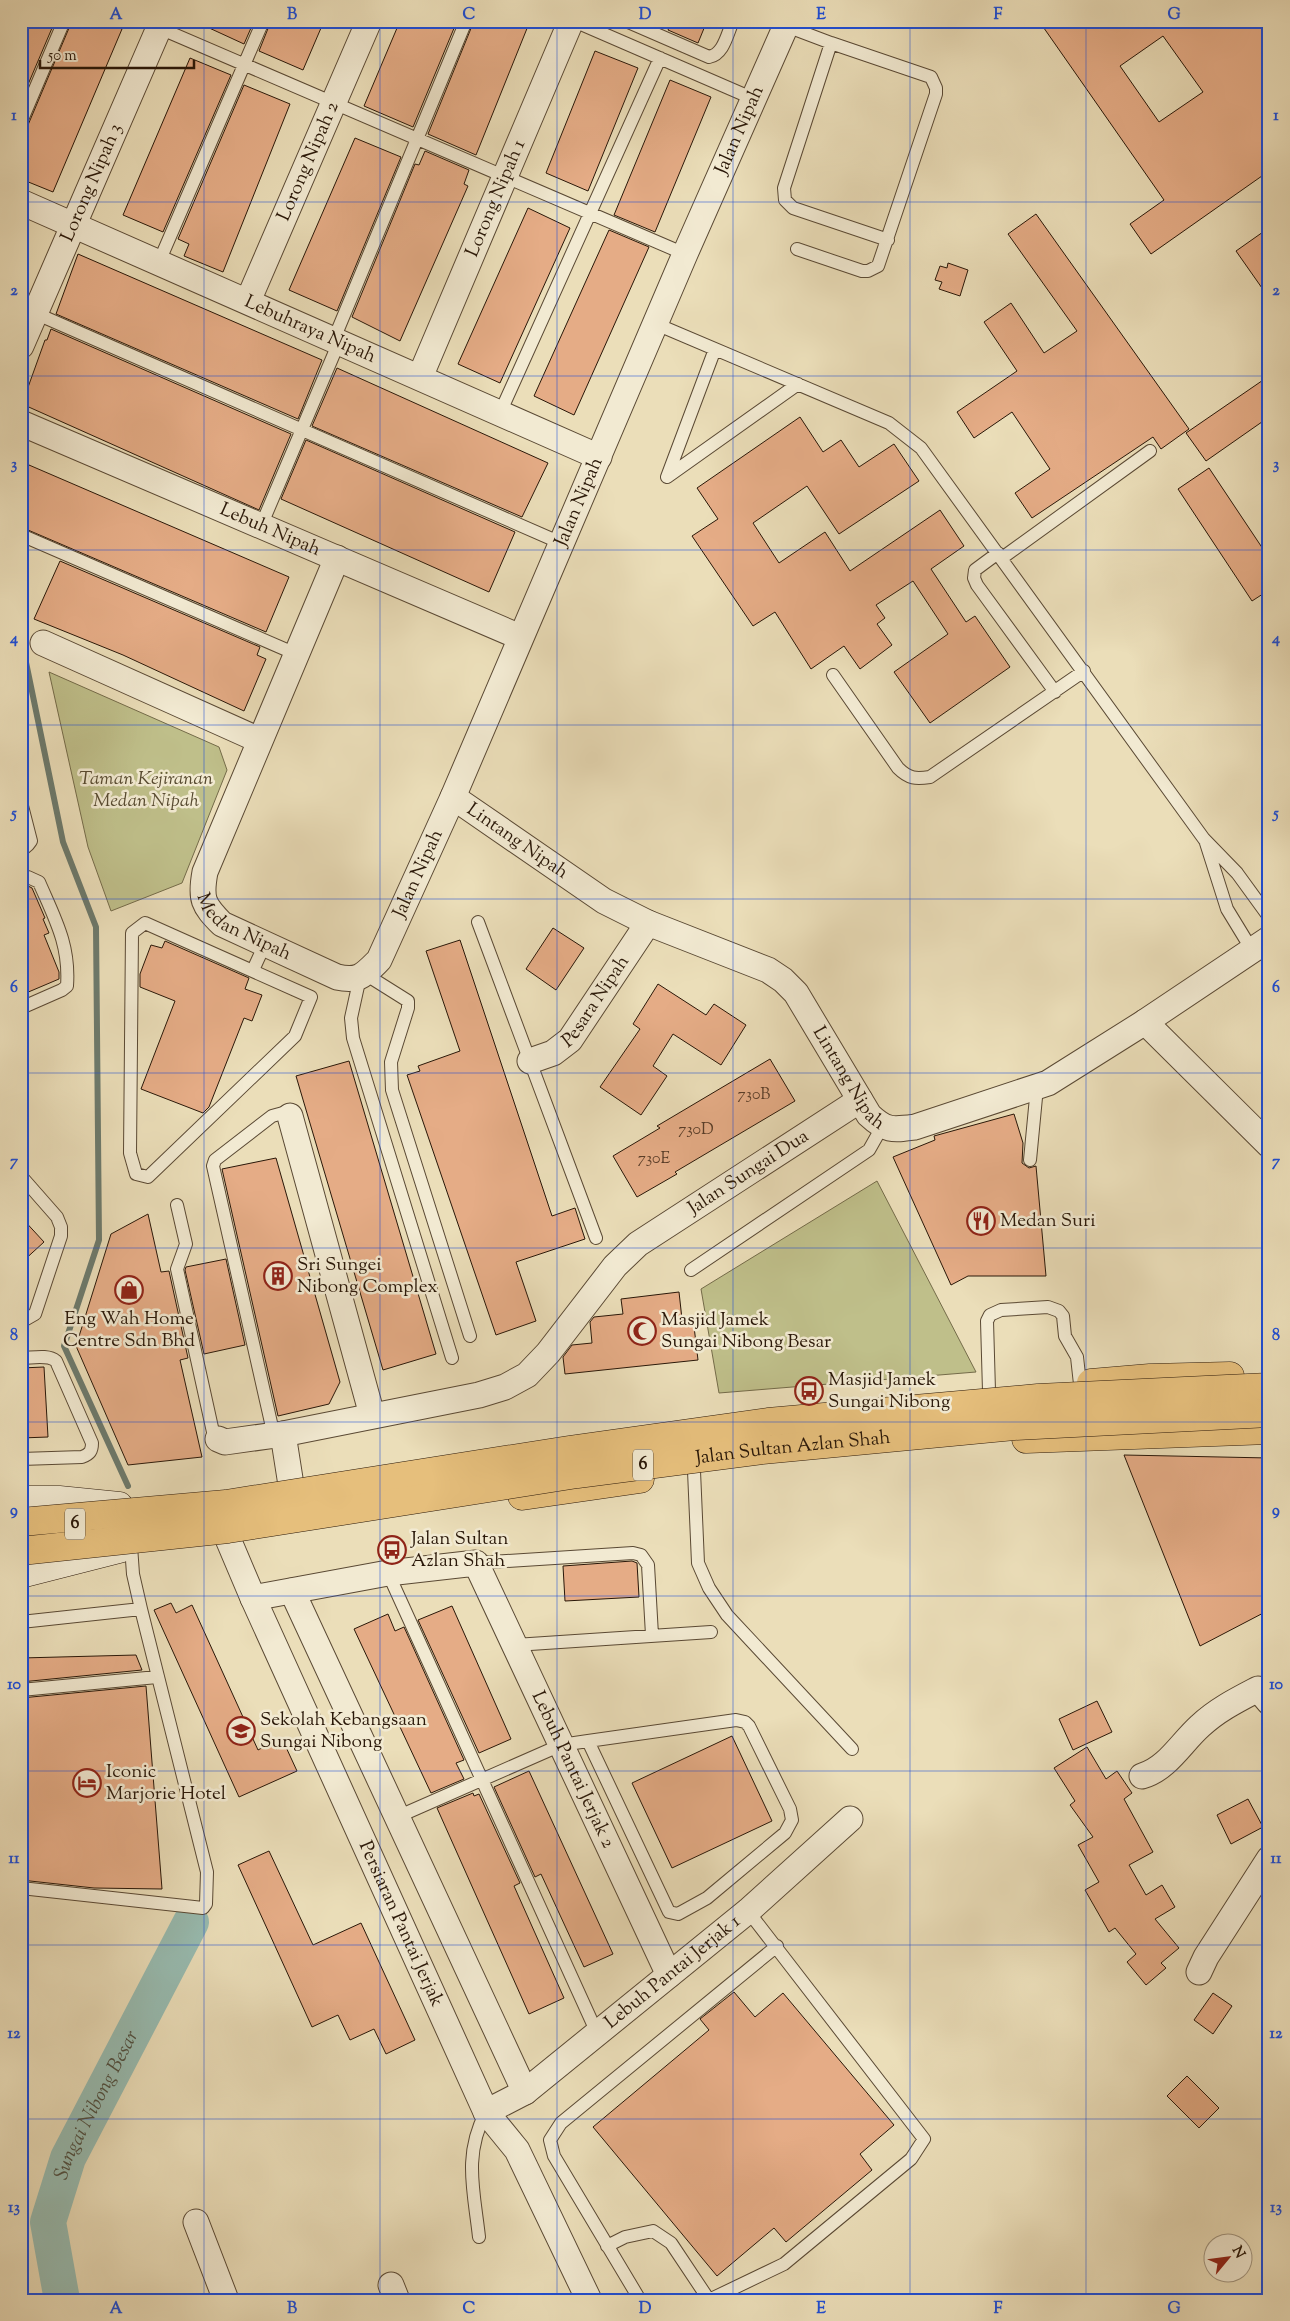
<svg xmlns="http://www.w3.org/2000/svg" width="1290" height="2321" font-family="'Sorts Mill Goudy',serif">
<rect width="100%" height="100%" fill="#ebdeb9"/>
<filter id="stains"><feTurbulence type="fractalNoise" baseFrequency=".004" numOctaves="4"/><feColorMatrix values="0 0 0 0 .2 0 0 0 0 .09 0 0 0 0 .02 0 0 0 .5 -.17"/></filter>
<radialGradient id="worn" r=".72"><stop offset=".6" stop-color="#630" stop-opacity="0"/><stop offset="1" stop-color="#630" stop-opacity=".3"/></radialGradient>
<path fill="#bfbf8a" stroke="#746b49" d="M49,672L219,747L227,770L182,883L111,911L88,847Z
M877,1181L976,1372L719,1393L701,1289Z"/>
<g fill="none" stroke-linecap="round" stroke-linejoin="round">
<path stroke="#6c7a6d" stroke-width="6" d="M21,638L63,842L96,927L99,1240L64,1346L128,1486"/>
<path stroke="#98bcb1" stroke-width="36" id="s1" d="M62,2300L48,2222L68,2158L191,1922"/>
</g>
<path fill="#e5ac86" stroke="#291708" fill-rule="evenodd" d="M21,21H55L21,101Z
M72,21H103L122,29L53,192L21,179V130L28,125Z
M194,21H254L244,44Z
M271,21H324L303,70L259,51Z
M400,21H457L413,127L364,106Z
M474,21H530L476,155L428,134Z
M672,21H707L698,43L668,30Z
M1039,21H1269V171L1151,254L1130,224L1164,200ZM1163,36L1203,92L1159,122L1120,66Z
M595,51L638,68L588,191L546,173Z
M190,58L231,75L163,232L123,215Z
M670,80L711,97L655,232L614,215Z
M244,85L290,104L223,272L184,256L189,244L178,239Z
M355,138L401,157L337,311L289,290Z
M425,151L469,170L464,184L468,186L400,341L352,317L415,164L419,165Z
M528,208L570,228L500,383L458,364Z
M1036,214L1189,429L1161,449L1153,437L1032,518L1015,493L1050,469L1012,412L974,438L957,412L1017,371L984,322L1011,303L1044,353L1077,331L1008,234Z
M609,230L649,247L574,415L534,396Z
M1263,232L1269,241V298L1236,251Z
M78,254L322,360L298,419L56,314Z
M948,263L968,270L960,296L939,289L942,282L935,280L940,266L947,268Z
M51,329L291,434L259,510L22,404L45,340H47Z
M337,368L548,463L522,517L312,426Z
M1269,376V417L1206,461L1186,433Z
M800,417L823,452L841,440L859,467L894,444L919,481L839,534L807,486L753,523L779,563L825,532L850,571L940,510L964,546L931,569L966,622L975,616L1010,667L930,723L894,672L948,634L913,581L876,605L885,618L877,624L892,645L860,669L844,646L811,669L775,612L753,626L692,536L718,519L697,488Z
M306,440L515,532L489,592L281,499Z
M29,465L289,577L266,632L21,527V483Z
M1209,468L1269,558V590L1252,601L1178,489Z
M60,561L260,647L257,655L266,659L244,711L123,655L34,619Z
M28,886L32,888L45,918L43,919L49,933L44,935L59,972V979L26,993L21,981V888Z
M553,928L584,948L556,990L526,969Z
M460,940L552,1216L575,1208L585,1239L516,1262L536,1321L496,1335L407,1075L420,1071L418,1066L460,1051L426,951Z
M165,941L249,978L245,989L262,995L252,1021L244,1018L209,1107L203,1113L141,1089L175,1001L140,987V974L151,945L162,948Z
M658,984L706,1015L714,1004L746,1025L721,1065L673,1034L653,1066L667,1076L641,1115L600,1087L640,1029L633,1024Z
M770,1059L795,1101L675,1172L677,1174L637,1197L613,1156L660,1128L657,1126Z
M349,1061L436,1354L383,1370L296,1076Z
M1014,1114L1023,1143L1022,1163L1029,1168L1036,1166L1046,1276H968L951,1285L893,1157L935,1140L934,1136Z
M276,1158L340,1382L329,1404L278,1416L222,1169Z
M148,1214L161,1272L169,1271L188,1358L180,1360L202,1457L128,1465L76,1346L111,1234Z
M21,1217L44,1242L21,1263Z
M226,1259L245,1345L204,1354L185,1270L186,1267Z
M679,1292L682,1319L693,1318L698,1360L565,1374L563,1357L572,1345L592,1343L590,1322L594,1317L623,1314L621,1299Z
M44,1367L48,1437L21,1438V1368Z
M1124,1455L1269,1458V1610L1200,1646Z
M632,1561L637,1563L639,1597L565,1601L563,1566Z
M171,1603L176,1613L192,1605L258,1750L273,1742L276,1749L285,1745L297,1771L239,1797L154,1610Z
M452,1606L511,1739L479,1753L418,1620Z
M388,1614L395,1631L404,1627L464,1760L456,1763L464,1779L431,1793L354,1629Z
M136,1655L142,1670L21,1682V1658Z
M146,1686L162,1889L94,1888L21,1880V1698Z
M1097,1701L1112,1732L1073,1750L1059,1719Z
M732,1736L772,1821L672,1868L632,1783Z
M1087,1747L1106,1779L1117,1771L1132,1793L1124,1799L1153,1852L1129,1865L1146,1895L1162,1885L1175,1907L1155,1919L1179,1948L1161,1963L1166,1968L1146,1985L1127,1962L1136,1954L1115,1928L1109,1932L1085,1890L1099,1882L1078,1845L1093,1837L1070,1805L1075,1801L1054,1768Z
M529,1771L613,1954L584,1967L541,1874L535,1877L494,1787Z
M473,1793L474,1796L479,1794L520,1883L514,1886L564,1998L529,2014L437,1808Z
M1248,1799L1263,1827L1231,1844L1217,1815Z
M269,1851L313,1945L361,1923L415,2040L386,2054L374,2029L350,2040L338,2015L312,2027L238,1865Z
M734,1992L755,2017L783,1993L894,2125L860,2154L872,2170L786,2242L774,2228L717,2276L593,2127L709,2030L700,2019Z
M1213,1993L1232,2006L1213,2034L1194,2020Z
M1187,2076L1219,2108L1199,2128L1167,2096Z"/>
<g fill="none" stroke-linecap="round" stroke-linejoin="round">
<defs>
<path id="lane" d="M143,21L685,254
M574,21L754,99
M626,21L709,57C724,54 727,34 733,21
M786,26L831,43
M21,122L64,21
M797,249L862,271H868L878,266L936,94V88L931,77L831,43L784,188L785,200L793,208L888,240
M159,262L263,21
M21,307L561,543
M656,324L889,423L921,448L1204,839L1237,873L1269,917
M334,339L466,21
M500,413L660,58
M667,477L798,384
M667,477L715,349
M261,526L339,342
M21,535L296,654
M998,553L975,570L974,578L977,585L1055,692
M1002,558L1150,451
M833,675L898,768C909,779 916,779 930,777L1084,671
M21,802L31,841L28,845L21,851
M1206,843L1227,909L1252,950
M21,880L28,877L39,882C55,919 70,945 67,986L62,990L21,1008
M478,922L596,1238
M145,923L311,997L295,1036L148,1177L136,1174L130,1153L132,933Z
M253,970L265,944
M365,974L408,1001V1008L391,1062L392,1090L470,1336
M360,977L351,1018L353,1038L452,1358
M1030,1160L1037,1087
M21,1176L57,1217L61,1227V1236L35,1314L21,1322
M177,1205L186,1244L177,1269L213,1432L218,1439
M691,1270L869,1150L882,1127
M21,1358C32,1358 48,1354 56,1361L92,1443C92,1451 90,1454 82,1457L21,1459
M989,1391L987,1321L990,1315L1001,1310L1048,1307L1059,1311L1063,1316L1065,1336L1077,1357L1080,1384
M274,1436L213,1166L215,1160L272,1116L283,1113L290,1116
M694,1471L698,1563L709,1588L727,1615L852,1749
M476,1563L633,1553L641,1555L648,1565L652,1635
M388,1573L597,2033
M21,1622L141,1609
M515,1645L711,1632
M21,1690L157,1677
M736,1720L745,1722L749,1726L790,1809L792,1820L785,1833L707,1898L678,1914L669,1912L588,1741Z
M397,1817L561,1745L588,1741
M21,1888L203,1908L206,1904L207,1872L141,1609L133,1574L131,1546
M479,2237C474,2191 463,2155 486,2112
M607,2246L625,2237L653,2231L671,2243L709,2300L784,2264L911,2159L924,2139L748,1911
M640,2300L554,2156L550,2140L561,2123L777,1946"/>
<g id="street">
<path id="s2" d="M21,202L599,457"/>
<path id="s3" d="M248,301L369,21"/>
<path id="s4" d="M21,346L162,21"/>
<path id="s5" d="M420,377L571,21"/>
<path id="s6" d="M21,423L520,637"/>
<path id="s7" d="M337,558L205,872C200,899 203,905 222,924L337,977C359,982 364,975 379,960L453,797L685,254L788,21"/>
<path d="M43,643L259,740"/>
<path id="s8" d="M453,797L604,901L648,923L768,970L783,980L796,993L869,1115C886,1131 892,1130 915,1127L1048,1083L1145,1022L1269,939"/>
<path d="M1145,1022L1269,1145"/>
<path id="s9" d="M530,1061L553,1053L570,1040L648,923"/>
<path d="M290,1116L372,1415"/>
<path d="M283,1434L291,1485"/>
<path id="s10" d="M218,1439L225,1442L283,1434L479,1395L505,1387L527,1375L548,1353L615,1266L638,1244L860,1100"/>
<path id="s11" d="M228,1539L253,1598L486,2112L517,2150L589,2300"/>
<path d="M292,1591L525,2092"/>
<path id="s12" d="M253,1598L388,1573L476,1563L669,1975"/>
<path d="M1142,1776C1167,1769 1181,1743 1200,1726C1217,1710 1237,1700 1258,1689L1269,1702"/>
<path d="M1199,1972L1206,1957L1269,1859"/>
<path id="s13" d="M486,2112L525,2092L748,1911L850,1819"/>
<path d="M196,2222L226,2300"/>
<path d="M391,2285L397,2300"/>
</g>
<path id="secondary" d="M21,1500H59L119,1506
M21,1574L119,1549"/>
<path id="primary" d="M1091,1383L1150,1378L1230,1376
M1026,1439L1269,1430
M522,1496L640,1479"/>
</defs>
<use href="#lane" stroke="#5a4934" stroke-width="14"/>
<use href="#street" stroke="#5a4934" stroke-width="27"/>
<use href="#secondary" stroke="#291708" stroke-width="29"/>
<use href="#primary" stroke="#291708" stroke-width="29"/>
<use href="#lane" stroke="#f2ead2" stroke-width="12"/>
<use href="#street" stroke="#f2ead2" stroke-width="25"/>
<use href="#secondary" stroke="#f2ead2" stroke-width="28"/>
<use href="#primary" stroke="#e6bf7c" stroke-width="28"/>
<defs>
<g id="highway-bridge">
<path d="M21,1522L226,1504L569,1450L768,1422L1038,1398L1269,1387"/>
<path id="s14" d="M21,1551L228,1529L577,1474L762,1450L1014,1426L1269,1413"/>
</g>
</defs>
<use href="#highway-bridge" stroke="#291708" stroke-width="29" stroke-linecap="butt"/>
<use href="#highway-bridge" stroke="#e6bf7c" stroke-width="28"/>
</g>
<path fill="none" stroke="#1d4ed8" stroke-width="1" stroke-opacity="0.55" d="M204,21V2300M380,21V2300M557,21V2300M733,21V2300M910,21V2300M1086,21V2300M21,202H1269M21,376H1269M21,550H1269M21,725H1269M21,899H1269M21,1073H1269M21,1248H1269M21,1422H1269M21,1596H1269M21,1771H1269M21,1945H1269M21,2119H1269"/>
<defs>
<symbol id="restaurant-ring" viewBox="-11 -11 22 22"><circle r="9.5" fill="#f2ead2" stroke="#8f2418" stroke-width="1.5"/><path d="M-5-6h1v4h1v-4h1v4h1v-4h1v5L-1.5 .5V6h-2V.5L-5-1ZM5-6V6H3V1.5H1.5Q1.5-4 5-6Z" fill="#8f2418"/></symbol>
<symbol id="building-ring" viewBox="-11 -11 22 22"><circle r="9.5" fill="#f2ead2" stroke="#8f2418" stroke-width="1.5"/><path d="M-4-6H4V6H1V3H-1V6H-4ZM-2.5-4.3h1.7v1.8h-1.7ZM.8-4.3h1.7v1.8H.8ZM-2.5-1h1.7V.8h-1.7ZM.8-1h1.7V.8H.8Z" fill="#8f2418"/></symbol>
<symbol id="shop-ring" viewBox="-11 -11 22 22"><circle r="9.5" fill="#f2ead2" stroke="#8f2418" stroke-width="1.5"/><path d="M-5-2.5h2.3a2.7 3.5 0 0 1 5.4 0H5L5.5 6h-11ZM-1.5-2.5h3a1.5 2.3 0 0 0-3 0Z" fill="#8f2418"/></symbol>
<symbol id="mosque-ring" viewBox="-11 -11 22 22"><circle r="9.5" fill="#f2ead2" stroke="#8f2418" stroke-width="1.5"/><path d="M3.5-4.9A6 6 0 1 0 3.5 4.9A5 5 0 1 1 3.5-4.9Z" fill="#8f2418"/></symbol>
<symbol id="bus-ring" viewBox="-11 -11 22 22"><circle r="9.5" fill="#f2ead2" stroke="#8f2418" stroke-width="1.5"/><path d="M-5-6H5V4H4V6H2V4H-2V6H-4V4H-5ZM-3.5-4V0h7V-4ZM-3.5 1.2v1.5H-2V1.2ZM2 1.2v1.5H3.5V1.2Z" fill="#8f2418"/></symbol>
<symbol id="school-ring" viewBox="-11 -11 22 22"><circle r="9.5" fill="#f2ead2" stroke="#8f2418" stroke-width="1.5"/><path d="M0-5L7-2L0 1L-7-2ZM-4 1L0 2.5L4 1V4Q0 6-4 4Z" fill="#8f2418"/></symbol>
<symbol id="hotel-ring" viewBox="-11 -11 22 22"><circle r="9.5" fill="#f2ead2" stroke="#8f2418" stroke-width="1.5"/><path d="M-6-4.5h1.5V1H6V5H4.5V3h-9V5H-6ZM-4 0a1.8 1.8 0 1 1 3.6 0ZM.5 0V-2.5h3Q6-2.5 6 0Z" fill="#8f2418"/></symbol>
</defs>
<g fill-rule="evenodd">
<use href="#restaurant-ring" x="965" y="1205" width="32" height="32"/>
<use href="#building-ring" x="262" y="1260" width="32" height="32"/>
<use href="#shop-ring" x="113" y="1274" width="32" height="32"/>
<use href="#mosque-ring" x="626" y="1315" width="32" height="32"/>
<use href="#bus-ring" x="793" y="1375" width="32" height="32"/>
<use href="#bus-ring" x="376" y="1534" width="32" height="32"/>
<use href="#school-ring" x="225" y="1715" width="32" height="32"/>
<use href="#hotel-ring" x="71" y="1767" width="32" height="32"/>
</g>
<g text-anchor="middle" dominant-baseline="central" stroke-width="5" stroke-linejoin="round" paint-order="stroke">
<g font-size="16" fill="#583c28">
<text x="754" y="1095">730B</text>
<text x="696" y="1130">730D</text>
<text x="654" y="1159">730E</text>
</g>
<g fill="#f2ead2" stroke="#655645" stroke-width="1">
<rect x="633" y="1449.5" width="20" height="31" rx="4"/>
<rect x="65" y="1508.5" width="20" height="31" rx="4"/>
</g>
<g font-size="18" font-weight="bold" fill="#291708">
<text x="643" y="1465">6</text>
<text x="75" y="1524">6</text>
</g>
<g font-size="19" fill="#291708" stroke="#f2ead2">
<text stroke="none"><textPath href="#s7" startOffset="1479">Jalan Nipah</textPath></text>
<text stroke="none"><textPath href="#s3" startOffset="152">Lorong Nipah 2</textPath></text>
<text stroke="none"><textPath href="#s4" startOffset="178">Lorong Nipah 3</textPath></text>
<text stroke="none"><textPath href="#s5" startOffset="194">Lorong Nipah 1</textPath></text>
<text stroke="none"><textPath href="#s2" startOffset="316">Lebuhraya Nipah</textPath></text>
<text stroke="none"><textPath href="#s7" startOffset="1074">Jalan Nipah</textPath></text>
<text stroke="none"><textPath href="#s6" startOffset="271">Lebuh Nipah</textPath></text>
<text stroke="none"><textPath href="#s8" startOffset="78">Lintang Nipah</textPath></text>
<text stroke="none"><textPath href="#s7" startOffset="669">Jalan Nipah</textPath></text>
<text stroke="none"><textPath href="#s7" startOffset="418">Medan Nipah</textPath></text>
<text stroke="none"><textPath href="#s9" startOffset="92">Pesara Nipah</textPath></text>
<text stroke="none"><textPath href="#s8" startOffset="498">Lintang Nipah</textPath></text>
<text stroke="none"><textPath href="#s10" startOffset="622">Jalan Sungai Dua</textPath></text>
<text stroke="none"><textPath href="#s14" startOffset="779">Jalan Sultan Azlan Shah</textPath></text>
<text stroke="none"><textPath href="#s12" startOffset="454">Lebuh Pantai Jerjak 2</textPath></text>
<text stroke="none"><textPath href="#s11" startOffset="422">Persiaran Pantai Jerjak</textPath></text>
<text stroke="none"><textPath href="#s13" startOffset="234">Lebuh Pantai Jerjak 1</textPath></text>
</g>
<g font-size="19" font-style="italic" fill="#56492f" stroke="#f2ead2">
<text x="146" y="779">Taman Kejiranan<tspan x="146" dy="22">Medan Nipah</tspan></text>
</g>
<g font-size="19" fill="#291708" stroke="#f2ead2" text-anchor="start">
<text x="1000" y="1221">Medan Suri</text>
<text x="297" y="1265">Sri Sungei<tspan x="297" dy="22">Nibong Complex</tspan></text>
<text x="129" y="1319" text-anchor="middle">Eng Wah Home<tspan x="129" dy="22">Centre Sdn Bhd</tspan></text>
<text x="661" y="1320">Masjid Jamek<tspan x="661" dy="22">Sungai Nibong Besar</tspan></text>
<text x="828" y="1380">Masjid Jamek<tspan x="828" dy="22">Sungai Nibong</tspan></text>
<text x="411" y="1539">Jalan Sultan<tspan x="411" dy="22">Azlan Shah</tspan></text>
<text x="260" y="1720">Sekolah Kebangsaan<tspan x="260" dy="22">Sungai Nibong</tspan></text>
<text x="106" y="1772">Iconic<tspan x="106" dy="22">Marjorie Hotel</tspan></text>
</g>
<g font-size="20" font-style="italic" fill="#505143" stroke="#f2ead2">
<text stroke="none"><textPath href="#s1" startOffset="206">Sungai Nibong Besar</textPath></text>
</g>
</g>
<rect width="1290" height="2321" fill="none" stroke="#ebdeb9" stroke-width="55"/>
<g transform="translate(1228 2258) rotate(61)"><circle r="24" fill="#f2ead2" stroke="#a29681"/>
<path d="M0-4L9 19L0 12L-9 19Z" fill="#8f2418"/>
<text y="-8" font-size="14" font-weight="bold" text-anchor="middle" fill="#291708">N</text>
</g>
<path d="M40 60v8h154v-8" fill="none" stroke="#291708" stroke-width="2.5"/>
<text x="48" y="60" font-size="15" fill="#291708" stroke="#f2ead2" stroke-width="4" paint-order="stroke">50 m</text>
<rect x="28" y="28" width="1234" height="2266" fill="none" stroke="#1d4ed8" stroke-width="2"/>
<g font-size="16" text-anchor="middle" font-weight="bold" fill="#1d4ed8">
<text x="116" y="19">A</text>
<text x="292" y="19">B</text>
<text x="469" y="19">C</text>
<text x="645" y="19">D</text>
<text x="821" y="19">E</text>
<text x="998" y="19">F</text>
<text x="1174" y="19">G</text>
<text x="14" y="120">1</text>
<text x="1276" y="120">1</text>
<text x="14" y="295">2</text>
<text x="1276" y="295">2</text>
<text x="14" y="469">3</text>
<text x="1276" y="469">3</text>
<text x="14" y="643">4</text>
<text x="1276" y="643">4</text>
<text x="14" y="818">5</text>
<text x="1276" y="818">5</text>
<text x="14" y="992">6</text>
<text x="1276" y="992">6</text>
<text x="14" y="1166">7</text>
<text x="1276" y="1166">7</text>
<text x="14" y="1340">8</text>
<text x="1276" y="1340">8</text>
<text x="14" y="1515">9</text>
<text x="1276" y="1515">9</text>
<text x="14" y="1689">10</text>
<text x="1276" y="1689">10</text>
<text x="14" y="1863">11</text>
<text x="1276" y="1863">11</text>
<text x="14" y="2038">12</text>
<text x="1276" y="2038">12</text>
<text x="14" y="2212">13</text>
<text x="1276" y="2212">13</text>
<text x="116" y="2313">A</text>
<text x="292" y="2313">B</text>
<text x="469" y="2313">C</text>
<text x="645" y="2313">D</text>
<text x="821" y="2313">E</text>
<text x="998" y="2313">F</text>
<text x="1174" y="2313">G</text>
</g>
<rect width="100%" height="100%" filter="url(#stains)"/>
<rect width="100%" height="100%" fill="url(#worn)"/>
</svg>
